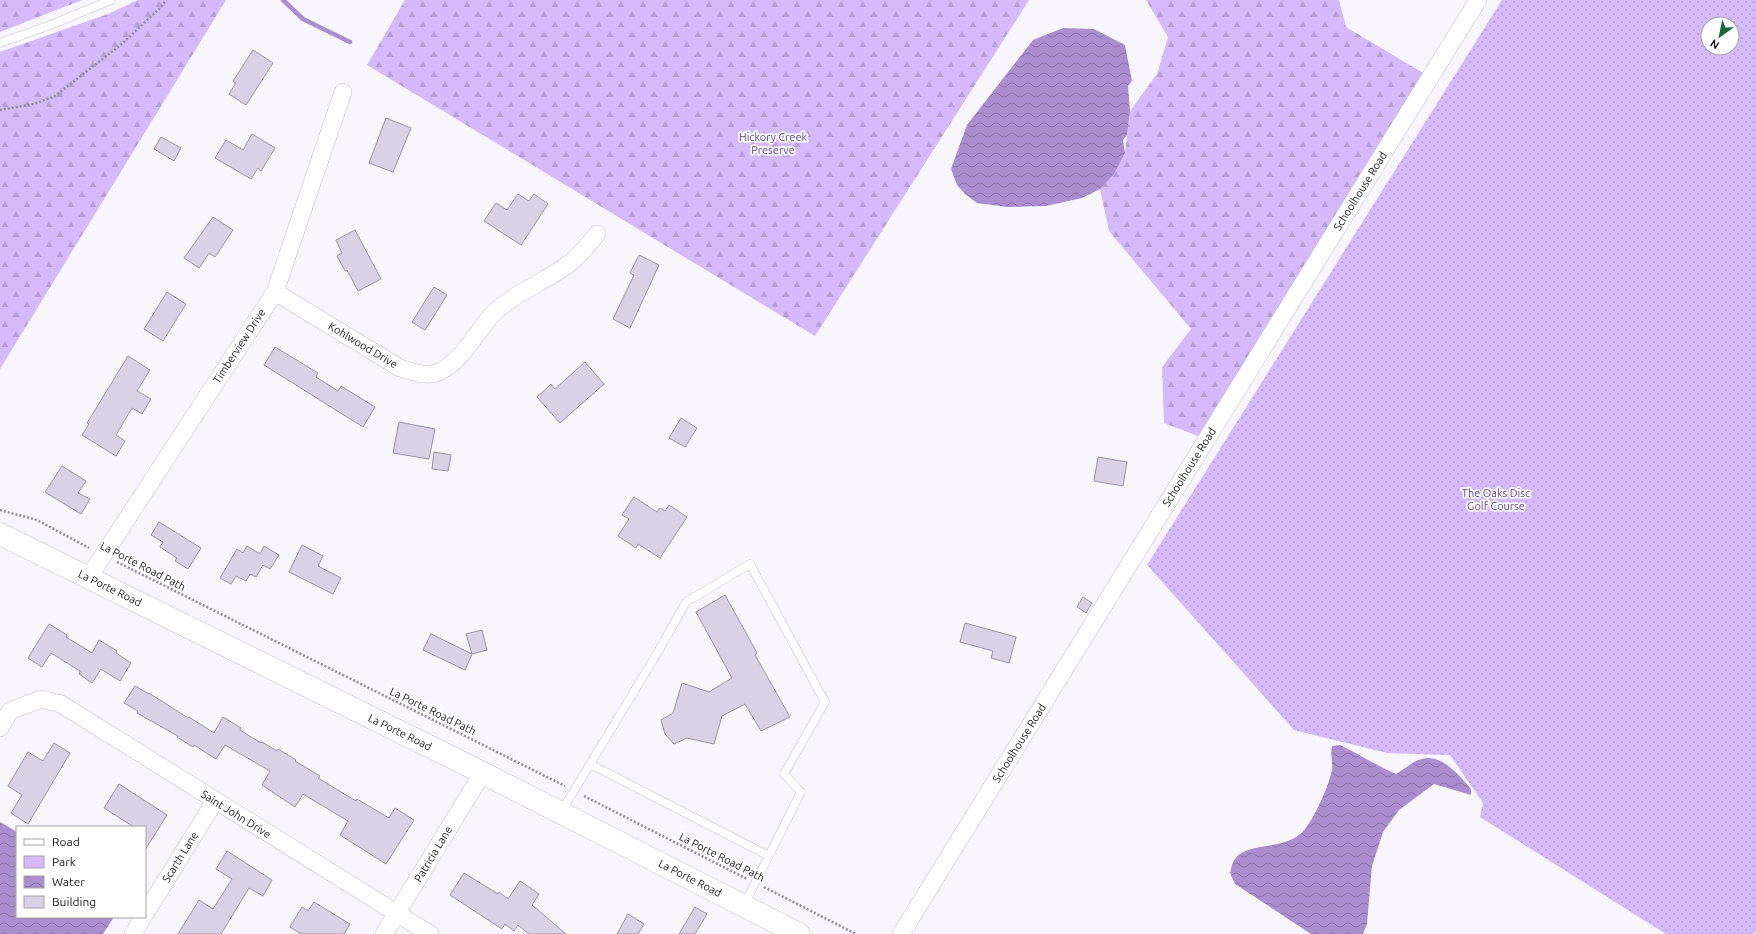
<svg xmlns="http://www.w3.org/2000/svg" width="1756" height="934" font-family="Ubuntu,sans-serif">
<defs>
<pattern id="green-dots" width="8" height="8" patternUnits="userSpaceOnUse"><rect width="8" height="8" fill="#d4bafa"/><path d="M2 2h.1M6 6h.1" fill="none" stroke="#b59fd6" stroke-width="1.8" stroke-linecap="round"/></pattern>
<pattern id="forest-firs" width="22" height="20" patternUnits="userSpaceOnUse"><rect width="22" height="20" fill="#d4bafa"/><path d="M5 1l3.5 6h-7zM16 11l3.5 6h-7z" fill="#b59fd6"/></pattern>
<pattern id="water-waves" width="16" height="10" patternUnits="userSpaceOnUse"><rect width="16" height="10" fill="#aa8ed0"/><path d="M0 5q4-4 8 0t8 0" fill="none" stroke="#8973a8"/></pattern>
</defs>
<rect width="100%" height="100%" fill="#f8f5fd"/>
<path fill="url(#green-dots)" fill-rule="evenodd" d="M1502,0H1756V931L1754,934H1666L1480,817L1483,803L1450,755L1387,753L1294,730L1147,565ZM1708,24H1732V48H1708Z"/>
<path fill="url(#forest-firs)" d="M0,0H82L0,32Z
M138,0H226L0,369V52L108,14Z
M405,0H1029L815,336L367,65Z
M1146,0H1339L1346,27L1425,74L1198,436L1164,423L1162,367L1191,329L1109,231L1100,189L1114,174L1125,153L1130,111L1157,74L1168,37Z"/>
<path fill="url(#water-waves)" d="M1063,28L1094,29L1125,45L1132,81L1128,86L1130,111L1127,135L1123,140L1125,153L1114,174L1100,189L1082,198L1046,206L1008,207L977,203L965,194L957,185L951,169L967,125L1033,40Z
M1340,745C1359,754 1377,766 1396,774C1406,768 1415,759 1427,758C1444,757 1461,777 1471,789V795L1434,784L1399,810L1383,832L1372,866L1367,924L1363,934H1311L1235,884L1230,873C1231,869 1232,863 1235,859C1247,841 1287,852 1305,829C1315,817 1329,785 1332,770C1333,762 1330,755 1332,746Z
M0,822L17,832V917H114L103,934H0Z"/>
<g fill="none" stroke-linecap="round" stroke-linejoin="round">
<path stroke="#aa8ed0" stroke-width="4.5" d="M283,0L303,19L350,42"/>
</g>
<path fill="#d9d2e5" stroke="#9992a4" d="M253,50L273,63L246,105L229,94L236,83L233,81Z
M386,118L411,128L393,172L369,163Z
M252,134L275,148L261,171L258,168L251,179L215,158L226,140L243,150Z
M161,137L181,148L174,161L154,149Z
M518,194L529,201L534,194L548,204L521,245L484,221L496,203L507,210Z
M213,217L233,230L215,257L209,253L199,268L184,258Z
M355,230L381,279L358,291L347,270L345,271L337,256L342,253L336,240Z
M639,255L659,265L630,328L613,319L634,275L630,273Z
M434,287L447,295L425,330L412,322Z
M167,292L186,304L163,341L144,329Z
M275,347L318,373L316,377L338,391L341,386L375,407L363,427L264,365Z
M128,356L150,370L137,391L151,399L142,414L132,408L116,435L125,441L116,456L82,435L89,424L87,423Z
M585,362L604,384L560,423L537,397L551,384L555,389Z
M681,418L697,428L685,447L669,438Z
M399,422L435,429L429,459L393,453Z
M434,452L451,455L448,471L432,469Z
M1098,457L1127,462L1123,486L1094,481Z
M62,466L86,481L78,493L90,499L81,514L45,492Z
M634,497L657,512L660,508L665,511L669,505L687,517L660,558L638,544L636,548L618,536L629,519L622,515Z
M159,522L201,548L188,569L175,561L177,558L160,547L163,542L151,535Z
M302,545L323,556L318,566L341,578L333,594L289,572Z
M247,546L260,554L264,546L279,555L270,569L263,565L256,577L250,574L246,581L236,576L231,584L220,578L237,549L243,553Z
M725,595L757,653L755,655L790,717L761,731L745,704L722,716L714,744L687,738L674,744L665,734L661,720L673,713L682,683L709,692L732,678L696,612Z
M1083,597L1092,603L1086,613L1077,607Z
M965,623L1016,637L1009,663L991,658L993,651L960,642Z
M49,624L67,635L66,637L92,653L99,640L117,651L116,653L131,663L120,681L101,669L92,683L79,674L80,671L51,653L42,667L28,658Z
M482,630L487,650L472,654L466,634Z
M431,634L472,654L465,670L423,650Z
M135,686L149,694V693L188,718L189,717L214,733L223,717L241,728L240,730L261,743L262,742L277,751L278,749L296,760L295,761L320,776L318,778L356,801L357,799L389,818L395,808L414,820L386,864L340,835L348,821L303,794L295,807L262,785L270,771L225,745L216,759L194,745L193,747L177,737L178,736L137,713L138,711L124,703Z
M54,743L70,753L28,824L11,813L22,795L8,786L28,752L43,761Z
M119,784L167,815L145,850V827H134L104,808Z
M227,851L272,880L263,896L249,888L221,934H178L199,900L213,909L232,879L216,869Z
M464,873L498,894L499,892L508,899L520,881L539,894L532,905L566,934H529L518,925L514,931L505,924L502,929L450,895Z
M314,902L350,924L344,934H301L290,927L302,907L308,911Z
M695,907L707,914L695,934H679Z
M628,914L644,924L638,934H617Z"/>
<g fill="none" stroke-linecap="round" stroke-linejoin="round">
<defs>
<path id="lane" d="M0,43L53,24L111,0
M590,764L769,856
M561,812L658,652L686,602L750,564L825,702L784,774L801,792L744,905"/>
<path id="street" d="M275,292L400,368C413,372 428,378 441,371C462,360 475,335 490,317C512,293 544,283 570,263C581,254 589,244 597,234
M89,577L275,292L343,92
M0,728L10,711L41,699L61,704L430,934
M145,914L215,801
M133,934L143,917
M384,934L482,774
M901,934L1478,0"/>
<path id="secondary" d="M0,534L457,760L799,934"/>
</defs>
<use href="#lane" stroke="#c6bed1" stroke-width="9"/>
<use href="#street" stroke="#c6bed1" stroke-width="18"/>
<use href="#secondary" stroke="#c6bed1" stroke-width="23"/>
<path stroke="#8f8d94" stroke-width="2.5" stroke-dasharray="2 2" stroke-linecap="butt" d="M0,110L34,104L55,96L123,43L161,7L166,0
M0,510L37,520L89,548
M117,562L565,786
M584,796L747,879
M764,887L856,934"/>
<use href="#lane" stroke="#fff" stroke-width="8"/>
<use href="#street" stroke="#fff" stroke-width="17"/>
<use href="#secondary" stroke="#fff" stroke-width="22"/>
</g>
<g text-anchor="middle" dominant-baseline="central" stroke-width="3.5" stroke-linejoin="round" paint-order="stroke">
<g font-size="11" fill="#623c8c" stroke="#fff">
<text x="773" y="137">Hickory Creek<tspan x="773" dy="13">Preserve</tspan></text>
<text x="1496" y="493">The Oaks Disc<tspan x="1496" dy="13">Golf Course</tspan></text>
</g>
<g font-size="11" fill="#18161c" stroke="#fff">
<text transform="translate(1360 191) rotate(-58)">Schoolhouse Road</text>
<text transform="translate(363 345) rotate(31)">Kohlwood Drive</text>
<text transform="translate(239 346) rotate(-57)">Timberview Drive</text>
<text transform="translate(1189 467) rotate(-58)">Schoolhouse Road</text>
<text transform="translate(143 566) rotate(27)">La Porte Road Path</text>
<text transform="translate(110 588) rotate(26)">La Porte Road</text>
<text transform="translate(433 711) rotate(26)">La Porte Road Path</text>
<text transform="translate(400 732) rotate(26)">La Porte Road</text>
<text transform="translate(1019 743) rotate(-58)">Schoolhouse Road</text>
<text transform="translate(236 814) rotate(32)">Saint John Drive</text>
<text transform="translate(433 854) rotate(-59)">Patricia Lane</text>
<text transform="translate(180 857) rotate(-58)">Scarth Lane</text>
<text transform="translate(722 857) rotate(27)">La Porte Road Path</text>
<text transform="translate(690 878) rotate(27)">La Porte Road</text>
</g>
</g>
<rect x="16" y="826" width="130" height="92" fill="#ffffff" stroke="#a3a2a4"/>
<rect x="24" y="839" width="20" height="6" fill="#ffffff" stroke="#a3a2a4"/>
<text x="52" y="846" font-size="12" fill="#18161c">Road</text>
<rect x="24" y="856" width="20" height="12" fill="#d4bafa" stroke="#a3a2a4"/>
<text x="52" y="866" font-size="12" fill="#18161c">Park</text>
<rect x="24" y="876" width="20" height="12" fill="url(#water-waves)" stroke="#a3a2a4"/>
<text x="52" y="886" font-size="12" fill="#18161c">Water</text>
<rect x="24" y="896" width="20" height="12" fill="#d9d2e5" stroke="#a3a2a4"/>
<text x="52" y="906" font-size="12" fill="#18161c">Building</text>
<g transform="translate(1720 36) rotate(213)"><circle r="19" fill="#ffffff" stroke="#a3a2a4"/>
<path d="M0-3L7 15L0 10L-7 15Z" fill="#166a3b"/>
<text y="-6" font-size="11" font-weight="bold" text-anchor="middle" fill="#18161c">N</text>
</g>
</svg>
